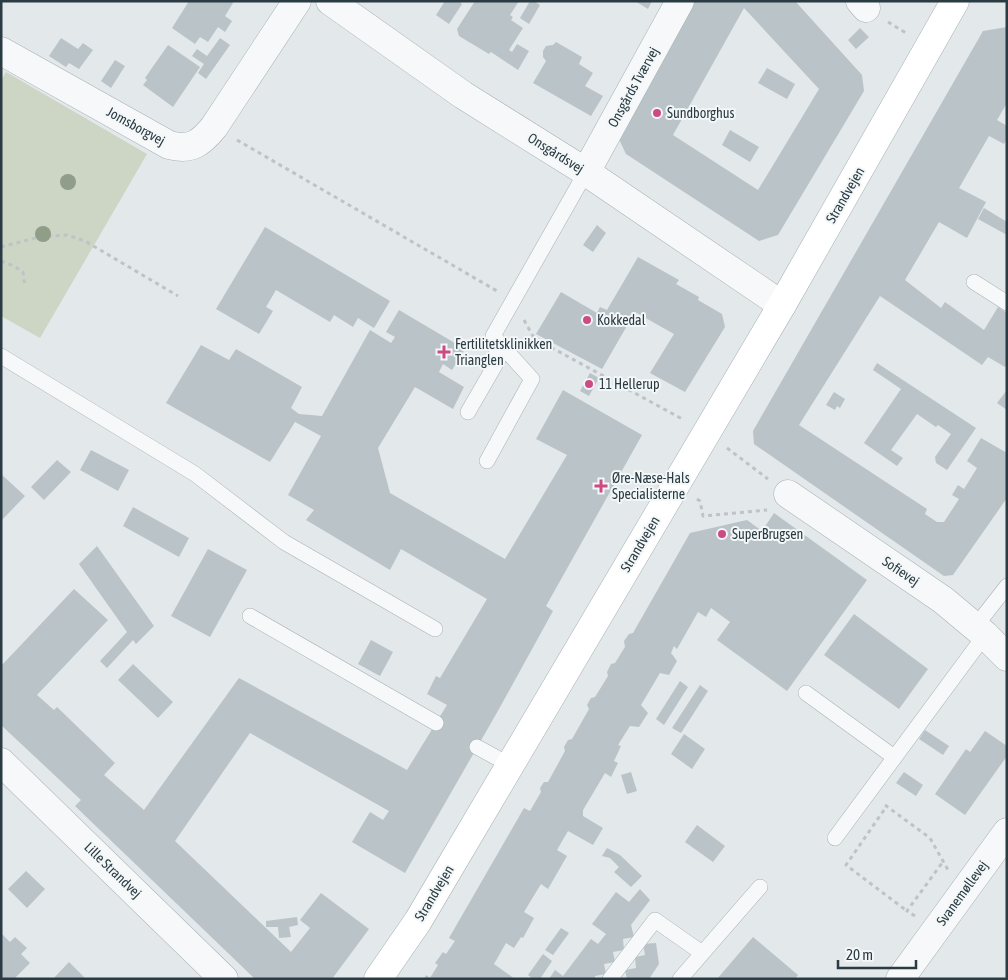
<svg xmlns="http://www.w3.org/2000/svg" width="1008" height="980" font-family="'Asap Condensed',sans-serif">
<rect width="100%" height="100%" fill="#e3e8eb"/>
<path fill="#cdd5c4" d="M6,72L147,154L40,338L1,316V80Z"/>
<path fill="#bac3c8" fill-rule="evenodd" d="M189,1H231L233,3L225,16L232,21L225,32L218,27L208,42L200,37L195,44L172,28Z
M445,1H459L462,4L449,24L436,15Z
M475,1H519L510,15L513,17L511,20L523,28L509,50L512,52L517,44L529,51L518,70L491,52L489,54L459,36L457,29Z
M530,1H534L540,5L529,24L520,18Z
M635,1H652L648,9Z
M692,1H795L862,75L864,91L778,235L759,241L626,154L617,135ZM744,8L819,89L758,190L673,135Z
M1007,27V103L997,120L1007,126V138L1004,144L989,136L959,188L986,202L967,238L939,222L905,280L941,308L945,302L984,330L998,307L1007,313V364L1005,367L988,357L982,365L880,296L799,425L927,509L925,514L937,522H944L959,499L952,495L958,485L964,489L977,468L967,461L981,438L1007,453V498L953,575L944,576L754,444L753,431L983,31Z
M860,28L869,37L856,49L848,40Z
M61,38L78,49L83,43L93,50L79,69L69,63L66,67L49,56Z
M220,38L230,45L206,79L198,73L204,64L192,56L197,49L207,56Z
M556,42L582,57L579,64L593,73L585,86L603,96L591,116L533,83L546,61L543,57V51L546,46L553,45Z
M168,45L200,67L173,107L143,85L147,80L145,78Z
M115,60L125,66L111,88L101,81Z
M767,68L795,84L787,99L758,83Z
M730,130L759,147L750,162L722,145Z
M984,208L1007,222V235L978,219Z
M597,225L606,233L593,252L583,245Z
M265,227L390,301L374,328L358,318L353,327L334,315L330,322L276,290L266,307L273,311L259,334L216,309Z
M638,257L679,280L676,284L699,297L698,300L722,314L725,327L685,392L650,373L674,334L635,312L602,369L536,334L561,292L597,313L600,307L607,310Z
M399,310L465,349L452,370L443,364L439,372L464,387L453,409L415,387L378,448L390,493L505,559L567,455L536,439L563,390L642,435L546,606L553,611L499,709L405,873L352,842L370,812L383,820L389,811L250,733L175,841L291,952L310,928L300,920L321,893L369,929L332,979H255L75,806L81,800L1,725V666L74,589L108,620L37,695L54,710L57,707L115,763L104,775L144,810L239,678L407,770L447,705L427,694L436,676L440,678L487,599L401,549L390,570L306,520L314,510L288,495L321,436L295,422L270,462L166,403L201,345L229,360L236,349L302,387L291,408L299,414L322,416L370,330L391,343L395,337L386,332Z
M877,363L976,428L947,470L936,463L935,457L951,434L938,425L936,427L917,414L891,450L903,458L897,466L864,443L901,389L873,370Z
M590,373L599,378L589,396L580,391Z
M1007,390V410L997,403Z
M834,392L845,399L840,408L837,406L835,410L826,405Z
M91,450L129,470L118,491L80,470Z
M57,460L71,472L44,500L31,487Z
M1,474L25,496L1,521Z
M133,507L189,538L179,557L123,526Z
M774,513L867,580L787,691L717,640L730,622L711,608L706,617L698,612L677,649L674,646L671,653L677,661L669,675L660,673L641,705L648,713L639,727L630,726L618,745L621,746L614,761L618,763L611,777L605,773L583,810V816L603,828L593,845L568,831L557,850L567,856L548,889L541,884L524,912L534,918L523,938L521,937L514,948L506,943L494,964L515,979H424L426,975L430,978L438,965L435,963L443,952L446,954L455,941L449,938L524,808L530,811L541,792L540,788L544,782H548L565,751L564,747L568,740L572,739L589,709L587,705L591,698L595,697L608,676L607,672L611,664L615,663L625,647L624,641L629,634L633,633L690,533L747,520L762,531Z
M97,546L154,626L136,644L133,640L107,668L100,661L127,632L79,564Z
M208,549L247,570L210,637L171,616Z
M854,614L928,669L899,709L824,655Z
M371,640L393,652L380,676L358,664Z
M133,664L173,702L158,718L118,680Z
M680,681L688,687L664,725L656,719Z
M700,685L708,691L681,733L672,728Z
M925,730L949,746L943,755L919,739Z
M985,731L1007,746V756L965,815L935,794L966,749L970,752Z
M684,734L705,749L692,769L671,754Z
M631,772L637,791L627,794L621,775Z
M904,772L923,785L916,796L896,783Z
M697,825L725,846L713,862L685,842Z
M607,848L620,855L642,876L631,887L614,872L619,867L610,858L602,856Z
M26,871L45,889L27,908L8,889Z
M640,889L650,900L631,925L634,937L623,939L624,950L613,952L615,962L604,964L606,974L595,976V979H549L555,970L563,976L591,939L598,944L606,934L592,924L616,892L629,902Z
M297,917L298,925L289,927L291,937L279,938L278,927H266V921Z
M561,928L569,933L553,955L545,950Z
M1,933L10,942L15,937L27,948L21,954L30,963L14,979H1Z
M753,937L798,975L795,979H717Z
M656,943L659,964L649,979H627L625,970L636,968L635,957L645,955L643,944Z
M543,954L552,961L540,979H533L528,975Z
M69,962L86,979H53Z"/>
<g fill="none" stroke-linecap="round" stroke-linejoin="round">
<defs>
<path id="service" d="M974,282L1007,303
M1,356L195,474L284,542L435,629
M468,412L498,360L493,336L586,172
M487,461L532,379L494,337
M250,616L436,723
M975,627L1007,586
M806,693L894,757
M477,747L510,765
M835,838L985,635
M610,979L655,920L702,953
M680,979L760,887"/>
<path id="minor" d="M330,1L463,95L586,172L782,305
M860,1L866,8
M1,51L169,145C191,151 201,143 214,127L297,1
M586,172L680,1
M788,494L943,600L985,635L1007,657
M1,762L224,979
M900,979L1007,832"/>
<path id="secondary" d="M378,979L418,921L782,305L955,1"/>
</defs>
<use href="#service" stroke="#a8b1b5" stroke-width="16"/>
<use href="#minor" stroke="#a8b1b5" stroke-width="29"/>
<use href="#secondary" stroke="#a8b1b5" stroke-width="29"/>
<path stroke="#bdc3c6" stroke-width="3" stroke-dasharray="4 4" stroke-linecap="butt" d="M888,22L906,33
M237,140L497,291
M1,247L39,237L67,235L85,241L178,296
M1,261L14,266L23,272L25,287
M524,320L534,338L684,420
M727,448L768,479
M697,499L700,501L703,516L767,510
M885,805L930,838L948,870
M884,810L846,865L907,911
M915,916L907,911L942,863"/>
<use href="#service" stroke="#f6f8f9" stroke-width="15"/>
<use href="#minor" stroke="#f6f8f9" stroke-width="28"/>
<use href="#secondary" stroke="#fff" stroke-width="28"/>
</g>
<g fill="#8f9d89">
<circle cx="68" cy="182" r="8"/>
<circle cx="43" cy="234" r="8"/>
</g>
<g fill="#cd4b83" stroke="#f3f7f8" stroke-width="2">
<circle cx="657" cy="113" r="5"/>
<circle cx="587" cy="320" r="5"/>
<path d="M441.5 344.5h5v5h5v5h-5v5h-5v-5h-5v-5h5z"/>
<circle cx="589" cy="384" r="5"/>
<path d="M598.5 478.5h5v5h5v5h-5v5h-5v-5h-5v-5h5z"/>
<circle cx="722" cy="534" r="5"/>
</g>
<g text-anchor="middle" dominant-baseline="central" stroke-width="4" stroke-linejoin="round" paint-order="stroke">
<g font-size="14" fill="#2b3b43" stroke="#f3f7f8">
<text transform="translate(633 87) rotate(-61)">Onsgårds Tværvej</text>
<text transform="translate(136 126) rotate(29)">Jomsborgvej</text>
<text transform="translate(556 153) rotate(32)">Onsgårdsvej</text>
<text transform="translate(845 195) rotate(-60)">Strandvejen</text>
<text transform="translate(640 544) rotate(-59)">Strandvejen</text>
<text transform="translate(901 571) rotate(34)">Sofievej</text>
<text transform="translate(113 870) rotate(44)">Lille Strandvej</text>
<text transform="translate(434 893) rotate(-59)">Strandvejen</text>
<text transform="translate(962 893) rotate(-54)">Svanemøllevej</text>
</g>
<g font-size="14" fill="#2b3b43" stroke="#f3f7f8" text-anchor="start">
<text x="667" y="113">Sundborghus</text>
<text x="597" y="320">Kokkedal</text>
<text x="455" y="344">Fertilitetsklinikken<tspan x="455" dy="16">Trianglen</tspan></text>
<text x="599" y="384">11 Hellerup</text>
<text x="612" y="478">Øre-Næse-Hals<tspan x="612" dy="16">Specialisterne</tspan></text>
<text x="732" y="534">SuperBrugsen</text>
</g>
</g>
<rect width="1008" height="980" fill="none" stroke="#2b3b43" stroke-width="5"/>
<path d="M838 960v8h78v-8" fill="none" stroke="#2b3b43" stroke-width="2.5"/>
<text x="846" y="960" font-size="15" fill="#2b3b43" stroke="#f3f7f8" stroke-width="4" paint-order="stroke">20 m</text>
</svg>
